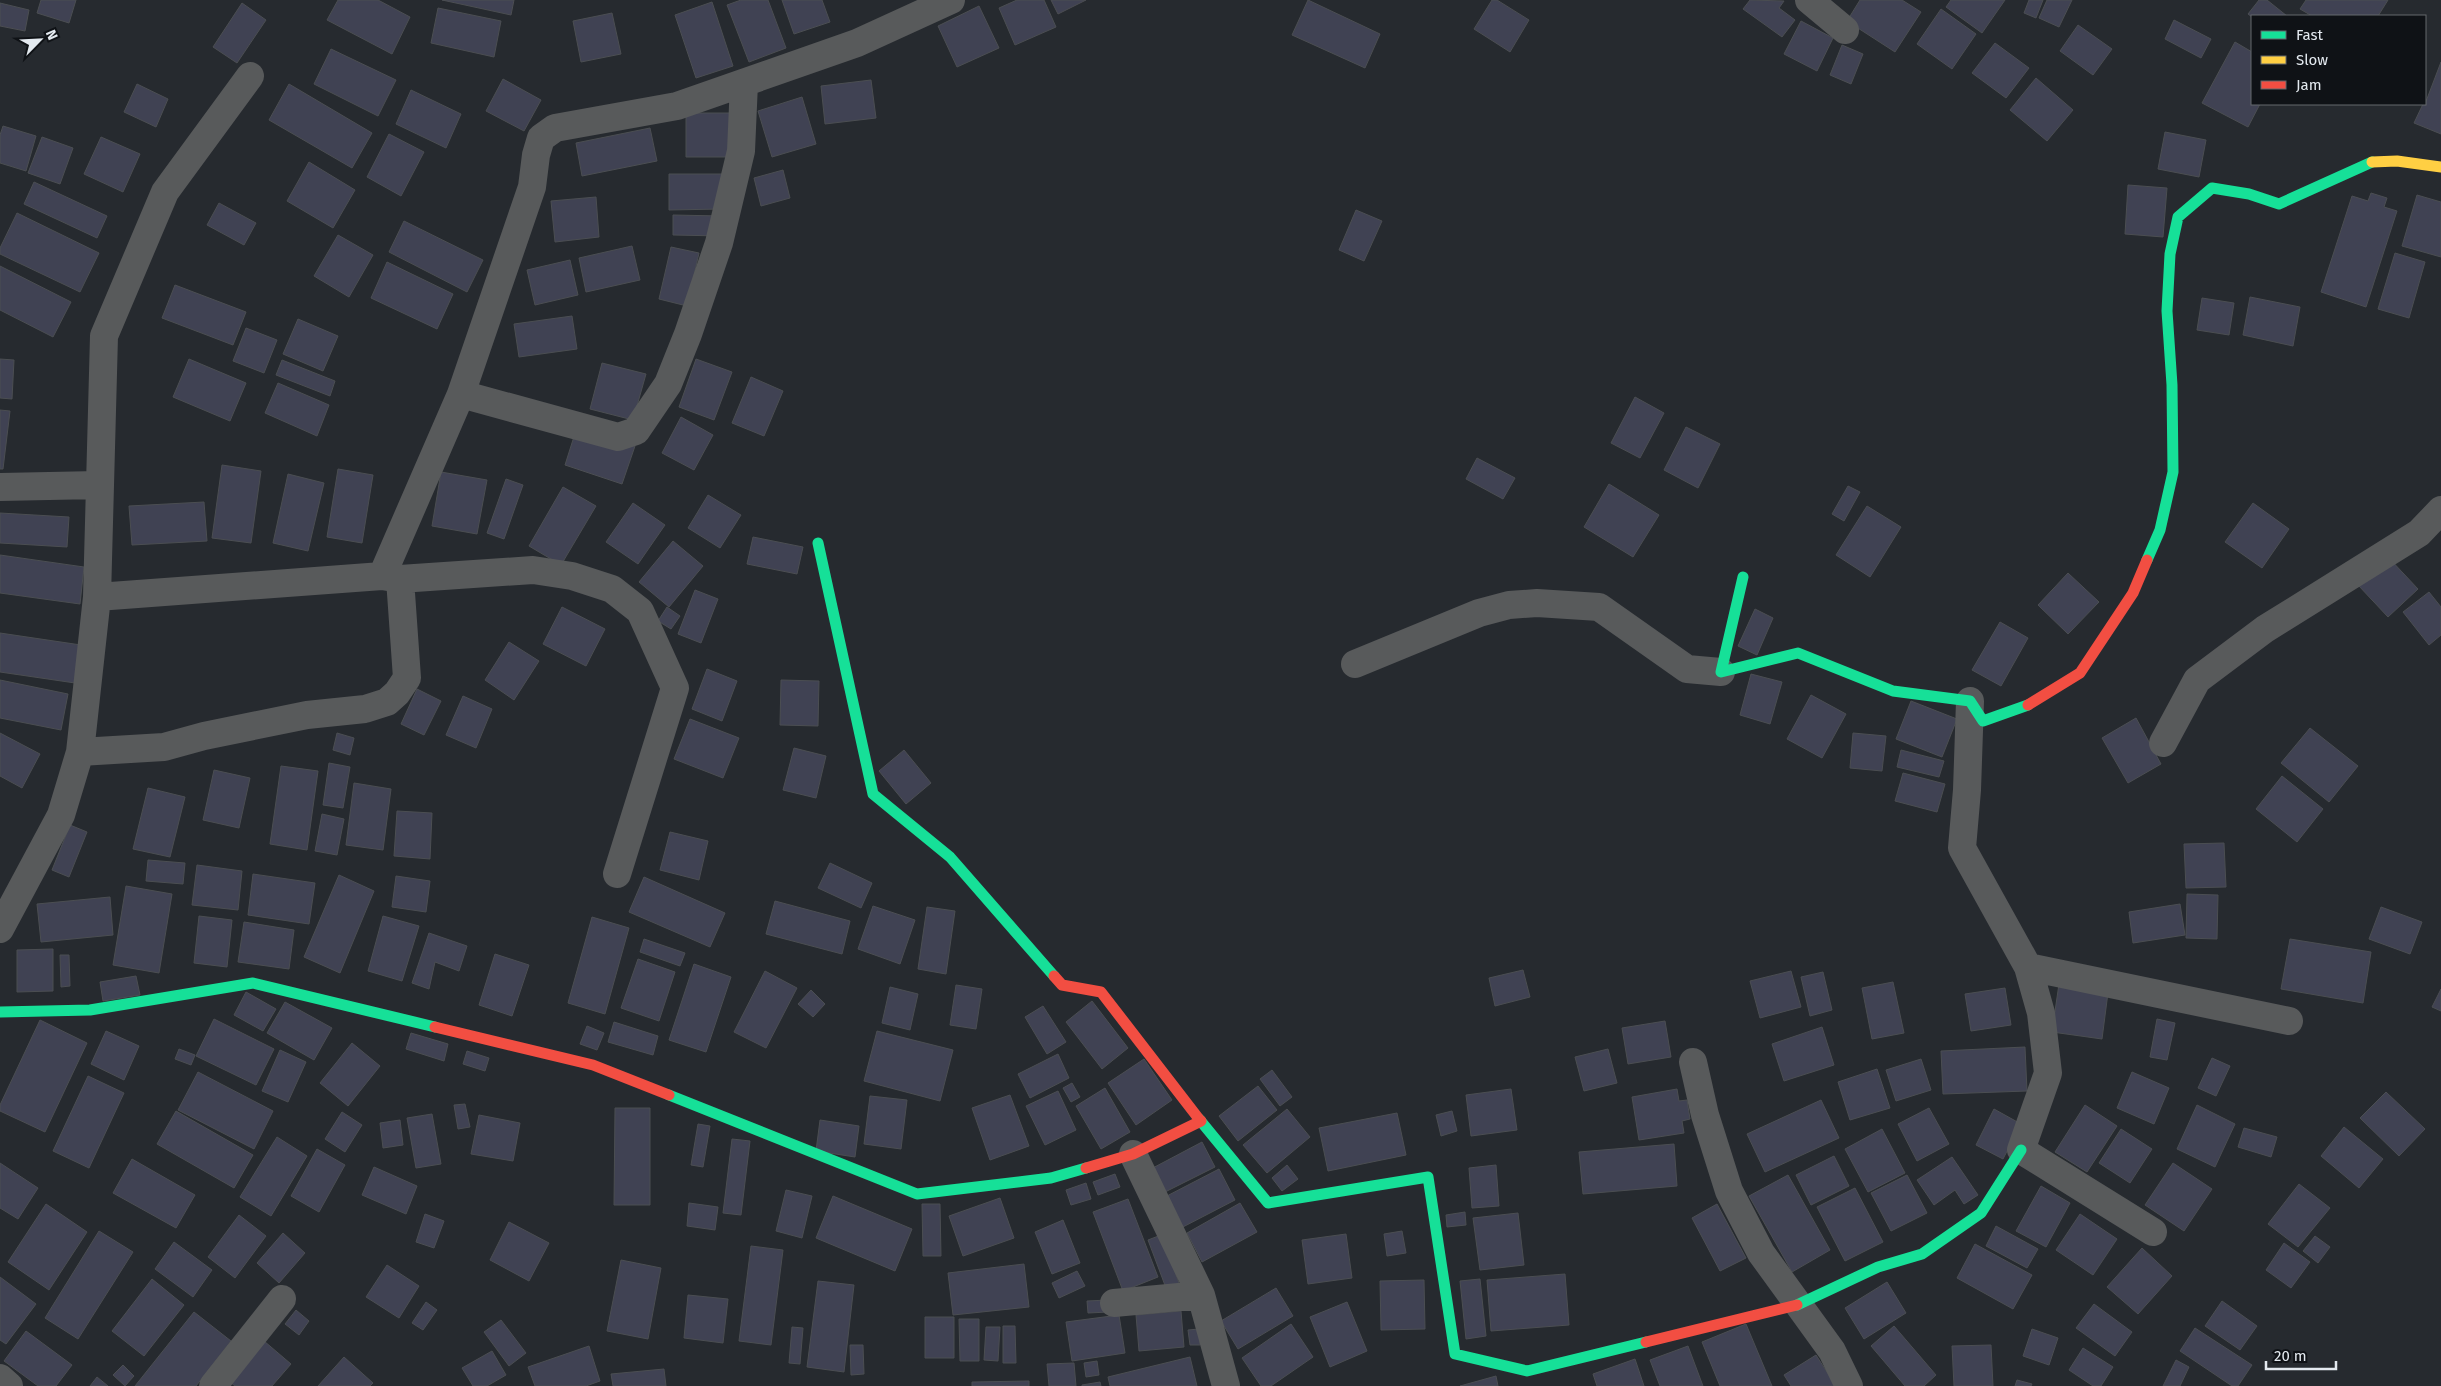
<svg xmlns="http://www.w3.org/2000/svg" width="2441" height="1386" font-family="'Fira Sans',sans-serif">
<rect width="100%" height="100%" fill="#262a2f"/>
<path fill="#404253" stroke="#4b4e52" d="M41,0H76L69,23L37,13Z
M338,0H378L410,17L392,54L327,20Z
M442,0H514L511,15Z
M741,0H768L786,48L749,62L727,5Z
M782,0H822L830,22L794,34Z
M1017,0H1044L1056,27L1015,45L999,8Z
M1051,0H1086L1058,14Z
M1308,0L1380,34L1365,68L1292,35Z
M1492,0H1497L1529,20L1510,52L1474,29Z
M1750,0L1784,1L1779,8L1795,20L1782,37L1743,9Z
M1860,0H1902L1921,12L1895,52L1847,21Z
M1951,0H2005L1982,33L1946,7Z
M2029,0H2043L2036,18L2024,13Z
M2047,0H2072L2059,27L2039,18Z
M2259,0H2267L2287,16L2252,17L2248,14Z
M2306,0H2388L2378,16H2312L2300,9Z
M712,2L733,66L696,78L675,15Z
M0,3L29,10L25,31L0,26Z
M242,3L266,20L237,63L213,47Z
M979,6L999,48L957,67L938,26Z
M438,8L501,21L494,57L431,43Z
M1941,9L1976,34L1952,69L1917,44Z
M612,13L621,54L581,62L573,21Z
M2174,20L2211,39L2201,58L2165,39Z
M1801,21L1833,38L1817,71L1784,54Z
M2078,25L2112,49L2093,75L2060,51Z
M2235,42L2252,52V104H2260L2248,127L2202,103Z
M1995,43L2029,68L2006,98L1972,73Z
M1842,45L1863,54L1851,84L1830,75Z
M331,49L396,80L378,116L314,84Z
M2441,62V134L2414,123L2423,104H2425Z
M2036,78L2073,110L2047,141L2010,110Z
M503,79L541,100L524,131L486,111Z
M871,80L876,118L825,124L821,86Z
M137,84L168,99L156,127L124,112Z
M289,84L372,133L352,168L269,120Z
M411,90L461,114L446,148L396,124Z
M802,97L816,144L772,157L758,111Z
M686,113H737L738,157H686Z
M3,126L36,136L26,171L0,163V135Z
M650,128L657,161L582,176L576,143Z
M2165,132L2206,140L2199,177L2158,169Z
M389,134L424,152L401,196L367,177Z
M42,137L73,148L60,184L28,173Z
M101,137L140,154L123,192L84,174Z
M309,162L355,190L333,228L287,201Z
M783,170L790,198L761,206L754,178Z
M669,174H722V209L669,210Z
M34,182L107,216L97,238L24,204Z
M2128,185L2167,188L2163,237L2125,234Z
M2371,193L2387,198L2384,207L2397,211L2366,307L2321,292L2352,196L2368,201Z
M2417,195L2441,202V257L2402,246Z
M596,197L599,237L555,242L551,201Z
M219,203L256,223L244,245L207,225Z
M1356,210L1382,221L1364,261L1339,250Z
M17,213L99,253L80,292L0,254V248Z
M673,215L721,216V236L673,235Z
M404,221L483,260L467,292L389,252Z
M338,235L373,255L349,297L314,276Z
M632,246L640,280L586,292L579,258Z
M671,247L699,253L687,306L659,299Z
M2395,253L2425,262L2409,318L2378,309Z
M570,260L578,295L535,305L527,270Z
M387,262L453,294L437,329L371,298Z
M0,266L71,302L53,337L0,310Z
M175,285L246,312L233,345L162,318Z
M2250,297L2300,307L2293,346L2243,335Z
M2202,298L2234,303L2229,335L2197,330Z
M572,316L577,349L519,357L514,324Z
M298,319L338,336L323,371L283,354Z
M246,328L277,340L264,373L233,361Z
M0,359L14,360L12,399L0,398Z
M189,359L246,383L230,421L173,397Z
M696,359L732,372L714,420L679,407Z
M282,360L335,381L330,396L276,375Z
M602,363L646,374L633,420L590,409Z
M751,377L783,391L764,436L732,423Z
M278,383L329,405L317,436L265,413Z
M1635,397L1664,413L1640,458L1611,443Z
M0,410L10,411L3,469H0Z
M681,417L713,435L694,470L662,453Z
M577,427L635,446L622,484L565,465Z
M1686,427L1720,444L1698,488L1664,470Z
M1477,458L1515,478L1503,499L1466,479Z
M222,465L261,471L251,543L212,538Z
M338,469L373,475L362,543L327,537Z
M441,472L487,480L477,534L432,526Z
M288,474L324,483L308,551L273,543Z
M506,479L523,485L504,539L487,533Z
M1609,484L1659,515L1633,557L1584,527Z
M1848,486L1860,492L1844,521L1832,514Z
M563,487L596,506L561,565L529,546Z
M708,495L741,515L720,548L688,528Z
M204,502L207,541L132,545L129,506Z
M633,503L665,525L638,564L606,542Z
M2253,503L2289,529L2262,568L2225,542Z
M1867,506L1901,527L1870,577L1836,555Z
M0,513L69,517L67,547L0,543Z
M753,537L803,547L797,574L747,564Z
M673,541L703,566L669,607L639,582Z
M0,555L84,567L80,604L0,593Z
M2388,557L2418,589L2388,617L2358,585Z
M2068,573L2099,602L2068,634L2038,605Z
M695,590L718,599L701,643L678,634Z
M2429,592L2441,607V635L2429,645L2403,612Z
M562,607L605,629L586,666L543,644Z
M667,607L680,616L671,629L658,621Z
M1755,609L1773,618L1757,655L1738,646Z
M2000,622L2028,638L2001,686L1972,670Z
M0,633L81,645L75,683L0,672Z
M509,642L539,661L514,700L485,680Z
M707,669L737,681L722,721L692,709Z
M1751,674L1782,682L1770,724L1740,715Z
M0,680L68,694L61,730L0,718Z
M781,680L819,681L818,726L780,725Z
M417,689L441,701L424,735L401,724Z
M1811,695L1846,714L1822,758L1787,739Z
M463,696L492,709L476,748L446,735Z
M1911,701L1957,719L1942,757L1896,739Z
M2136,718L2161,764L2128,783L2102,738Z
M690,719L739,738L723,778L674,759Z
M2310,728L2358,766L2329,802L2281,763Z
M0,733L40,754L22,788L0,776Z
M337,733L354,738L350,755L333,750Z
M1853,733L1886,736L1882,771L1850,768Z
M794,748L826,756L816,798L783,790Z
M904,750L931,783L906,804L879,771Z
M1901,750L1944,761L1939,777L1897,767Z
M329,763L350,767L343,808L323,805Z
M281,766L318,771L307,850L270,844Z
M214,770L250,778L239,828L203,820Z
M1903,773L1945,784L1937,812L1895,801Z
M2282,776L2323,809L2297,842L2256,809Z
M354,783L391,789L383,850L346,845Z
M148,788L185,797L170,857L133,849Z
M397,811L432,813L430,859L394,856Z
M322,814L344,819L337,855L315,851Z
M70,825L87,832L69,877L52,870Z
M670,832L708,841L699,880L660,870Z
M2224,843L2226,887L2186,888L2184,844Z
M148,860L185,863L183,884L146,881Z
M830,863L872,883L861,908L818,888Z
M197,865L242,871L238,910L192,905Z
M253,874L315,883L309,924L248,915Z
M339,875L374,891L340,973L304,957Z
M396,876L430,881L426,912L392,907Z
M644,877L725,913L710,947L629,912Z
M126,886L172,894L159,973L113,965Z
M2187,894L2218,895L2217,939L2186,938Z
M110,897L113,935L41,942L37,904Z
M775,901L850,921L842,954L766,934Z
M2180,904L2185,935L2133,943L2129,912Z
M873,906L915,920L900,964L858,949Z
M927,907L955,911L946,974L918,969Z
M2381,907L2422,922L2410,954L2369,939Z
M199,916L232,920L227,967L194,963Z
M383,916L419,926L402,981L368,971Z
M592,917L629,928L605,1014L568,1003Z
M244,922L294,930L289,969L238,962Z
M429,933L467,946L459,971L435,962L429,989L412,983Z
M644,939L685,953L680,966L640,952Z
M2290,939L2371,952L2363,1003L2281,989Z
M53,949V991L17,992V950Z
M495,954L529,965L512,1016L479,1005Z
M60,955H69L70,986L61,987Z
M638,959L675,972L659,1021L621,1008Z
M694,964L731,977L706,1052L669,1040Z
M1523,970L1530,997L1495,1006L1489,978Z
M765,971L797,988L766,1048L734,1032Z
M1791,971L1801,1007L1760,1018L1750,981Z
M1823,972L1832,1010L1810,1016L1801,977Z
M136,976L140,995L103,1001L100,982Z
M2060,977L2109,985L2102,1039L2052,1032Z
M1893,982L1904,1033L1872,1039L1862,988Z
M956,985L982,989L976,1029L950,1025Z
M890,987L918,994L910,1030L882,1023Z
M2005,988L2011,1025L1971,1031L1965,994Z
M2441,989V1011L2432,1007Z
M811,990L825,1004L813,1017L798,1004Z
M246,992L276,1009L263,1031L234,1015Z
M1092,1001L1128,1048L1102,1069L1066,1022Z
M285,1002L332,1028L314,1060L267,1033Z
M1043,1006L1066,1042L1047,1054L1025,1017Z
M214,1019L274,1049L256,1085L196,1056Z
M2157,1019L2175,1023L2167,1060L2150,1057Z
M40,1020L87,1043L45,1132L0,1111V1105Z
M1665,1021L1671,1057L1628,1064L1622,1028Z
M614,1022L658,1036L653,1055L608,1042Z
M587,1026L604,1033L597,1050L580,1044Z
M1822,1027L1834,1065L1784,1081L1772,1044Z
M106,1031L139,1046L124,1080L91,1064Z
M877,1031L953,1050L940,1101L864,1081Z
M411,1033L448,1044L444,1061L406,1049Z
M352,1043L380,1066L348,1106L320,1083Z
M2025,1047L2027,1091L1943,1094L1941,1051Z
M179,1049L195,1055L191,1065L175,1059Z
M1608,1049L1617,1083L1584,1091L1575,1057Z
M280,1050L306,1062L288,1102L262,1091Z
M467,1051L489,1058L485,1071L463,1064Z
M1058,1054L1069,1078L1030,1098L1018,1074Z
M2212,1058L2230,1066L2216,1096L2198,1088Z
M1144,1059L1172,1100L1136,1125L1108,1083Z
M1921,1059L1931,1090L1896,1101L1886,1070Z
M1877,1069L1890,1108L1850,1120L1838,1082Z
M1272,1070L1292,1097L1280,1106L1260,1079Z
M198,1072L273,1111L254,1149L178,1110Z
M2132,1072L2169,1088L2154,1124L2117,1108Z
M88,1076L124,1093L89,1168L53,1151Z
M1072,1083L1080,1097L1071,1102L1063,1088Z
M1258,1086L1277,1110L1238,1141L1219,1116Z
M1105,1088L1130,1132L1101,1149L1076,1106Z
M1511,1089L1517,1130L1471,1136L1466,1095Z
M1677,1089L1679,1101L1687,1100L1690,1119L1682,1121L1684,1133L1639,1140L1632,1097Z
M1058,1091L1076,1130L1045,1145L1026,1106Z
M2386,1092L2425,1129L2399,1156L2360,1118Z
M1010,1095L1029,1146L990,1160L972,1108Z
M870,1096L907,1100L901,1149L864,1144Z
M1821,1100L1839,1138L1765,1172L1747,1134Z
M465,1104L470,1127L458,1129L454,1105Z
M2085,1105L2117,1126L2087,1172L2055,1152Z
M2197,1105L2235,1124L2215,1167L2177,1149Z
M615,1108H650V1205H614Z
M1929,1108L1949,1144L1917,1161L1898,1124Z
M1287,1109L1310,1137L1267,1173L1243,1145Z
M1994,1109L2021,1124L2003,1159L1976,1145Z
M176,1111L253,1155L234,1188L157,1144Z
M1452,1111L1457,1131L1441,1136L1436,1115Z
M342,1112L362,1125L345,1152L325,1139Z
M1397,1113L1406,1155L1328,1171L1319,1128Z
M432,1114L441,1164L416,1168L407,1118Z
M479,1115L520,1123L513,1161L471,1154Z
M400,1120L403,1145L383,1148L380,1123Z
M820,1120L859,1126L855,1157L816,1151Z
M698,1124L710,1126L703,1167L691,1165Z
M2344,1127L2383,1159L2359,1188L2321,1156Z
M2244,1128L2277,1137L2271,1157L2238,1147Z
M1882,1129L1905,1173L1868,1192L1845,1149Z
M2121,1129L2152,1149L2130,1183L2099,1163Z
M277,1137L307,1156L271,1216L240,1197Z
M732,1139L750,1141L741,1215L723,1213Z
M1202,1142L1215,1167L1161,1194L1149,1170Z
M1674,1144L1677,1186L1583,1194L1579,1152Z
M317,1149L345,1165L319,1212L291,1196Z
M1834,1156L1849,1186L1811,1205L1796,1175Z
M1952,1157L1978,1195L1964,1204L1955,1190L1934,1205L1917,1180Z
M132,1159L195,1195L176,1228L113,1193Z
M0,1163L38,1188L18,1219L0,1208Z
M2173,1163L2212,1189L2184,1231L2145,1205Z
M1287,1165L1298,1179L1282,1191L1272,1178Z
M1496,1165L1499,1206L1472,1208L1469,1168Z
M374,1167L417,1186L406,1214L362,1195Z
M1219,1169L1235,1200L1179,1229L1163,1198Z
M1115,1174L1120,1187L1098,1195L1093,1182Z
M1788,1175L1830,1250L1792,1272L1749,1196Z
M1907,1175L1927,1213L1891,1231L1871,1193Z
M1086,1183L1091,1199L1071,1205L1066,1190Z
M2299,1184L2330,1208L2298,1247L2268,1224Z
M2041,1186L2070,1203L2046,1247L2016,1231Z
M1855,1188L1883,1242L1845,1261L1817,1207Z
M786,1190L812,1196L802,1238L776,1231Z
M833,1196L912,1229L895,1271L816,1238Z
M1000,1198L1014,1238L963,1256L949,1216Z
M1128,1199L1158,1277L1123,1291L1093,1212Z
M689,1203L718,1207L715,1230L687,1226Z
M1240,1203L1257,1232L1202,1262L1187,1233Z
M46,1204L87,1232L49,1290L8,1262Z
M922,1204H940L941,1256H923Z
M1717,1204L1746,1258L1720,1271L1692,1218Z
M1465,1212L1466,1225L1447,1227L1446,1215Z
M1518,1213L1524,1265L1480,1270L1473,1218Z
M425,1214L444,1221L434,1248L416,1242Z
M2080,1214L2117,1239L2093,1275L2056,1250Z
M239,1215L266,1236L235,1278L208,1257Z
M1063,1220L1080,1263L1052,1274L1035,1232Z
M509,1222L549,1243L529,1281L490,1260Z
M1996,1226L2038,1249L2027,1268L1986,1246Z
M99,1231L133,1252L78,1339L45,1318Z
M1402,1231L1406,1253L1387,1256L1384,1234Z
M283,1233L305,1253L279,1283L257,1263Z
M1346,1234L1352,1278L1308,1284L1302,1240Z
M1161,1235L1179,1283L1166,1288L1148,1240Z
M2315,1236L2330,1247L2318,1263L2303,1251Z
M174,1242L212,1270L193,1297L155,1269Z
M2284,1243L2310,1262L2291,1288L2266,1270Z
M1975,1244L2032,1275L2013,1309L1957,1278Z
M751,1246L783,1250L771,1345L739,1341Z
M2142,1248L2172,1276L2138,1314L2107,1287Z
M621,1260L661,1268L648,1339L607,1331Z
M1024,1264L1029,1307L953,1315L948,1273Z
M387,1265L419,1286L399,1318L366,1297Z
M1077,1271L1085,1286L1059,1298L1052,1283Z
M1565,1274L1569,1325L1491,1331L1487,1280Z
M0,1277L36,1304L6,1344L0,1340Z
M152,1279L184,1305L144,1356L112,1331Z
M1480,1279L1486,1336L1466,1339L1460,1281Z
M1424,1280L1425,1329L1381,1330L1380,1281Z
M818,1281L854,1285L844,1372L807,1367Z
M1887,1282L1906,1313L1864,1339L1845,1308Z
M1276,1288L1293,1316L1238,1349L1221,1321Z
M688,1295L728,1299L723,1343L684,1338Z
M1108,1300L1109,1312L1088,1313L1087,1301Z
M2222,1301L2257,1326L2240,1350L2205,1326Z
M426,1302L437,1310L423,1330L412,1323Z
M1347,1302L1367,1351L1330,1367L1310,1317Z
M2094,1304L2132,1332L2115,1356L2076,1328Z
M296,1310L309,1321L299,1335L285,1324Z
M1181,1311L1184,1347L1139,1351L1136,1315Z
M194,1312L231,1341L196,1386H135Z
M1119,1315L1125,1353L1072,1361L1066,1322Z
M925,1317H954V1358H925Z
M959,1319H979V1361H960Z
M501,1320L526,1353L509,1366L484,1332Z
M1291,1324L1313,1357L1271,1386H1261L1242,1358Z
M1746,1324L1772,1386H1720L1702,1342Z
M1003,1326H1015L1016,1363H1003Z
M1894,1326L1936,1375L1924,1386H1905L1871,1346Z
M792,1327L803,1328L800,1364L789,1363Z
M986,1327H1000L998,1361L984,1360Z
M2195,1328L2252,1365L2238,1386H2232L2180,1351Z
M1199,1329L1200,1345H1190L1188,1330Z
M2032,1329L2058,1338L2049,1365L2023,1356Z
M26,1331L72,1365L56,1386H38L4,1361Z
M264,1341L291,1364L272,1386H235L230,1382Z
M850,1345H863L864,1374L851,1375Z
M1991,1345L1993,1386H1954L1952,1346Z
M589,1346L600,1381L586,1386H535L528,1367Z
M1688,1346L1703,1386H1660L1650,1360Z
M2083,1348L2113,1367L2101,1386H2093L2069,1370Z
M492,1351L506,1375L487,1386H473L462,1368Z
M1816,1355L1836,1386H1791L1784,1375Z
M344,1357L373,1383L370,1386H318Z
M1190,1357L1197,1386H1110L1108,1377Z
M1635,1359L1644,1386H1597L1593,1374Z
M2176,1360L2189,1367L2180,1386H2163Z
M1097,1361L1099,1375L1086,1377L1084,1363Z
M1074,1363L1076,1386H1049L1047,1364Z
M123,1365L134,1376L125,1386L113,1375Z
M664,1369L666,1386H613L611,1374Z
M1496,1376L1498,1386H1460Z
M97,1377L108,1386H90Z
M2017,1380L2032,1384L2031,1386H2015Z
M1029,1381V1386H972V1382Z
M1100,1382L1101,1386H1082V1385Z"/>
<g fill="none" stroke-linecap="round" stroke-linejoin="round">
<path stroke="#585a5b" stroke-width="28" d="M1809,0L1845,30
M461,394L618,437L636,431L668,384L688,334L719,243L741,151L744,83
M0,487L98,485
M382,576L461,394L532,187L536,155L541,138L555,128L677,106L857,43L951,0
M97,597L382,576L400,579L533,570L572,576L612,589L640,611L675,688L617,874
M1355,664L1479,613L1509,605L1537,603L1599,607L1687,669L1721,672
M1970,701L1967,790L1962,848L2028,967L2289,1021
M2163,743L2197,680L2265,629L2419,533L2441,510
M80,752L164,747L204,736L307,715L365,709L387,702L397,693L407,678L400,579
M0,929L61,815L80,752L97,597L104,336L165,192L250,76
M2028,967L2041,1013L2048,1073L2021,1150L2153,1232
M1693,1062L1705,1115L1729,1191L1761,1253L1832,1351L1849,1386
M1133,1154L1201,1295L1226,1386
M1114,1303L1201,1295
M0,1378L9,1386
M213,1386L282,1299"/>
<path stroke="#16e098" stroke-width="11" d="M818,543L873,794L950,857L1054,976
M2147,560L2160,530L2173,472L2172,385L2167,311L2170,254L2178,217L2212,188L2249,194L2279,204L2372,162
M1743,577L1721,672L1798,653L1893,691L1970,701L1983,721L2028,705
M0,1012L90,1010L253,983L435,1027
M669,1095L917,1194L1051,1178L1086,1168
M1199,1119L1268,1203L1428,1177L1455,1354L1527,1371L1646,1342
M1797,1305L1878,1267L1922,1254L1981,1213L2021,1150"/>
<path stroke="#ffcf43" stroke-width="11" d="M2372,162L2397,161L2441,167"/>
<path stroke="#f24e42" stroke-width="11" d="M2028,705L2080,673L2133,593L2147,560
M1054,976L1062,985L1101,992L1199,1119
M435,1027L593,1065L669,1095
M1086,1168L1133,1154L1201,1121
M1646,1342L1797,1305"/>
</g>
<rect x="2251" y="15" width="175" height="90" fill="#0f1216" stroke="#64686d"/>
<rect x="2261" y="31" width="25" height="8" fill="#16e098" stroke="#64686d"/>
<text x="2296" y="40" font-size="15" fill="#e4eaf0">Fast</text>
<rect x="2261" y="56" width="25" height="8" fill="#ffcf43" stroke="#64686d"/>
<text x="2296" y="65" font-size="15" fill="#e4eaf0">Slow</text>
<rect x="2261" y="81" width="25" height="8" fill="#f24e42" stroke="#64686d"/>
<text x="2296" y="90" font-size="15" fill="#e4eaf0">Jam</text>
<g transform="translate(40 40) rotate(66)" stroke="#0f1216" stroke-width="4" paint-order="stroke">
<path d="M0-4L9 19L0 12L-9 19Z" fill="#e4eaf0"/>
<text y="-8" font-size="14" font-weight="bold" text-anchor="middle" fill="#e4eaf0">N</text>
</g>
<path d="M2266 1361v8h70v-8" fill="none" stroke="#e4eaf0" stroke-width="2.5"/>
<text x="2274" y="1361" font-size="15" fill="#e4eaf0" stroke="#0f1216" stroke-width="4" paint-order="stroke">20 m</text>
</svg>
